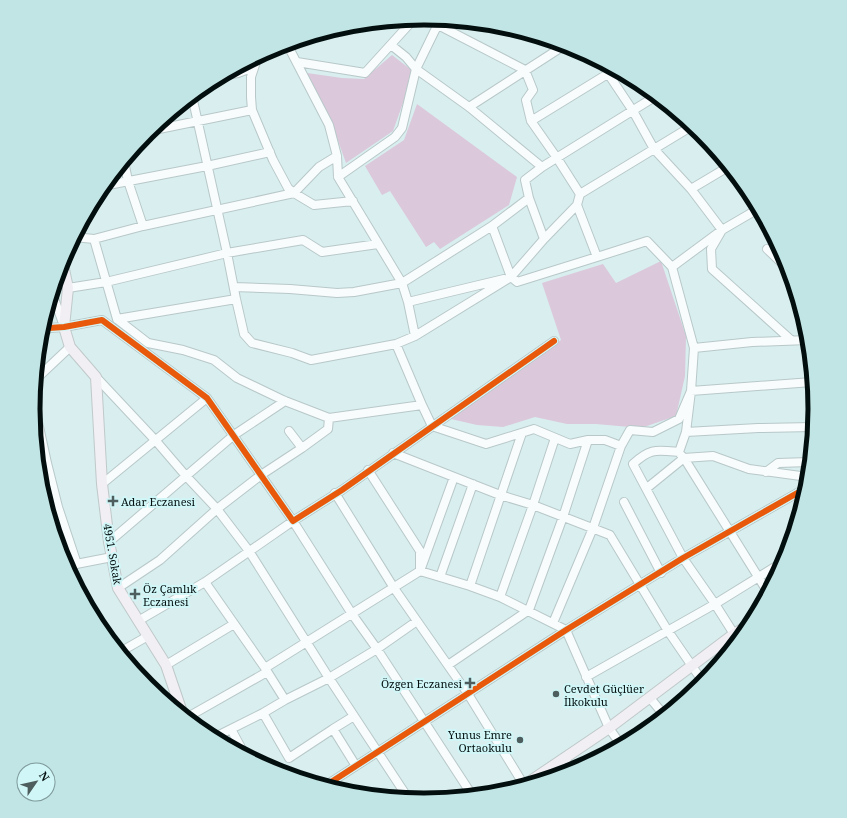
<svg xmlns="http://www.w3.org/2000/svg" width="847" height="818" font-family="'Noto Serif',serif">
<rect width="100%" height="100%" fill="#d9eeef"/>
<path fill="#dbc8db" d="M392,55L414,72L393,131L346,163L332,124L307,73L342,78L364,79Z
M417,104L517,177L509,205L440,249L434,242L426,247L390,191L382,195L365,166L404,140Z
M661,261L686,336L685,376L676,416L641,428L596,424H567L535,417L503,427L477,425L451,419L456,412L561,340L542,283L603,264L616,283Z"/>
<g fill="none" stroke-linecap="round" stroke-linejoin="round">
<defs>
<path id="minor" d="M438,25L525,70L533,90L526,100L531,121L557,158L580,194L577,205L597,257L647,241L672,267L722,230L758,209
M391,45L406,57L416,69L469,107L542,167L656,96
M258,56L251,77V97L252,110L273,160L288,188L294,193L314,205L353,201
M297,62L365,73L414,19
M601,63L633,111L654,149L691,189L728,167
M220,76L238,73L254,67
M192,96L227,253L236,299L244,334L252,343L292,353L311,360L396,344L415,336L511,277
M469,107L565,45
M531,121L614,70
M149,131L252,110
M124,161L128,181L143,226
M338,177L395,137L402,128L416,69L440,20
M103,186L207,166L270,152
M691,189L722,230L711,249L712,269L791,340
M580,194L692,126
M492,226L511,277L544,239L529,198
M74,237L94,239L143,226L294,193L319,167L337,156
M94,239L117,319L148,343L183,350L214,360L237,378L285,401L329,418L422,405L432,426L486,444L534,429L570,444L588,440H605L621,446
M544,239L577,205
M767,249L788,269
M672,267L694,348
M511,277L517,282L597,257
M234,287L290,289L337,293L354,292L402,283L338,177L337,156L329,125L287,44
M68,288L106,282L227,253L303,240L322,252L378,244
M52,293L64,326
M408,302L504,279
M117,319L236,299
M43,322L49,328L64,327L102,320L207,398L293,521L342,490L554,341
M415,336L408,302L402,283L492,226L529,198L525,180L542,167
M39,338L49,328
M396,344L422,405
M96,377L156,441L186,476L217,509L249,551L329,678L408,798
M35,380L70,347
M33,399L47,463
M686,432L758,428L813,427
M302,448L328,429L329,418
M393,453L500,495L533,505L610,535L668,631L703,682
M681,455L684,458L713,456L749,469L808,477
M38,468L47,463L58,507L77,564
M368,470L420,551V571L470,586L500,597L566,630L609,728L621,745
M766,472L778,463L809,462
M102,484L207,398
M647,488L684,458L767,591
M335,493L394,588L468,694L524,785
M624,502L661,573
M49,513L58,507
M109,542L234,435L285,401
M66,566L112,557
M440,577L473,484
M205,582L265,668L285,700L329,678L377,649L417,621
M470,586L522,433
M118,588L160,560L217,509L261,475L302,448L289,431
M500,597L533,505L555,438
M138,621L205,582L293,521L352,614L377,649L472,795
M553,623L593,528L621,446L630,430L653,432L679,419L691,391L694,348L752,342L808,340
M734,634L715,604L683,558L633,464C650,448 656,450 679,452L686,432L691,391L812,382
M120,652L148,636
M166,665L234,624
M448,665L529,610L563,517L588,440
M265,668L420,571L454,477
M586,677L715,604L783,562
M650,698L664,715
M263,713L289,758L333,729
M354,716L333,729L356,766
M186,718L267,672
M231,729L245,755
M213,738L263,713L285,700
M564,759L573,770
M325,786L566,630L683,558L806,488"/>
<path id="major" d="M62,260L68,288L64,327L70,347L96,377L102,484L109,542L118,588L166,665L183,715
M526,784L609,728L734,634L750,624"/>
</defs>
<use href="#minor" stroke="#b8c8c9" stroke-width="10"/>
<use href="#major" stroke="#bfc9c9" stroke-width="12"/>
<use href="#minor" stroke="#f9fcfd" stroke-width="8"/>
<use href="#major" stroke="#f2eff4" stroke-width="10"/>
<defs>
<path id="cycleway" d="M43,322L49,328L64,327L102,320L207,398L293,521L342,490L554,341
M325,786L566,630L683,558L806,488"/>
</defs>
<use href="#cycleway" stroke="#d1f6f7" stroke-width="8"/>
<use href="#cycleway" stroke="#e8590c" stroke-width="6"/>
</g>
<g fill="#4e5d5d" stroke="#d1f6f7" stroke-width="1.5">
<path d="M111 495h4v4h4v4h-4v4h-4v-4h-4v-4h4z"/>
<path d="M133 588h4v4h4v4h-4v4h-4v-4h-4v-4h4z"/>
<path d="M468 677h4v4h4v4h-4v4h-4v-4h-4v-4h4z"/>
<circle cx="556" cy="694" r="4"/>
<circle cx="520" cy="740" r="4"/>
</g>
<g text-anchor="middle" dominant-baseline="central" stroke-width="4" stroke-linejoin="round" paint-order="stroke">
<g font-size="11" fill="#030f0f" stroke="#d1f6f7" text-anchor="start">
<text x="121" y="501">Adar Eczanesi</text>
<text x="143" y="588">Öz Çamlık<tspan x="143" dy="13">Eczanesi</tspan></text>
<text x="462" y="683" text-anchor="end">Özgen Eczanesi</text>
<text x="564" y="688">Cevdet Güçlüer<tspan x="564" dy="13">İlkokulu</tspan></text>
<text x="512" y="734" text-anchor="end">Yunus Emre<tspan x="512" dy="13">Ortaokulu</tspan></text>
</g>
<g font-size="11" fill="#030f0f" stroke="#d1f6f7">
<text transform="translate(113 554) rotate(80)">4951. Sokak</text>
</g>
</g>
<path d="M0 0H847V818H0ZM40 409a384 384 0 1 1 768 0a384 384 0 1 1-768 0Z" fill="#c1e4e4" fill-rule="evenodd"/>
<path fill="none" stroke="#030f0f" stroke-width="5" d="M40 409a384 384 0 1 1 768 0a384 384 0 1 1-768 0Z"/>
<g transform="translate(36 782) rotate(56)"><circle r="19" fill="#d1f6f7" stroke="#7f9a9a"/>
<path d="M0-3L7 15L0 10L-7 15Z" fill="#4e5d5d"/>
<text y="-6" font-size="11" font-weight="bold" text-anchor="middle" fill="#030f0f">N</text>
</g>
</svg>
